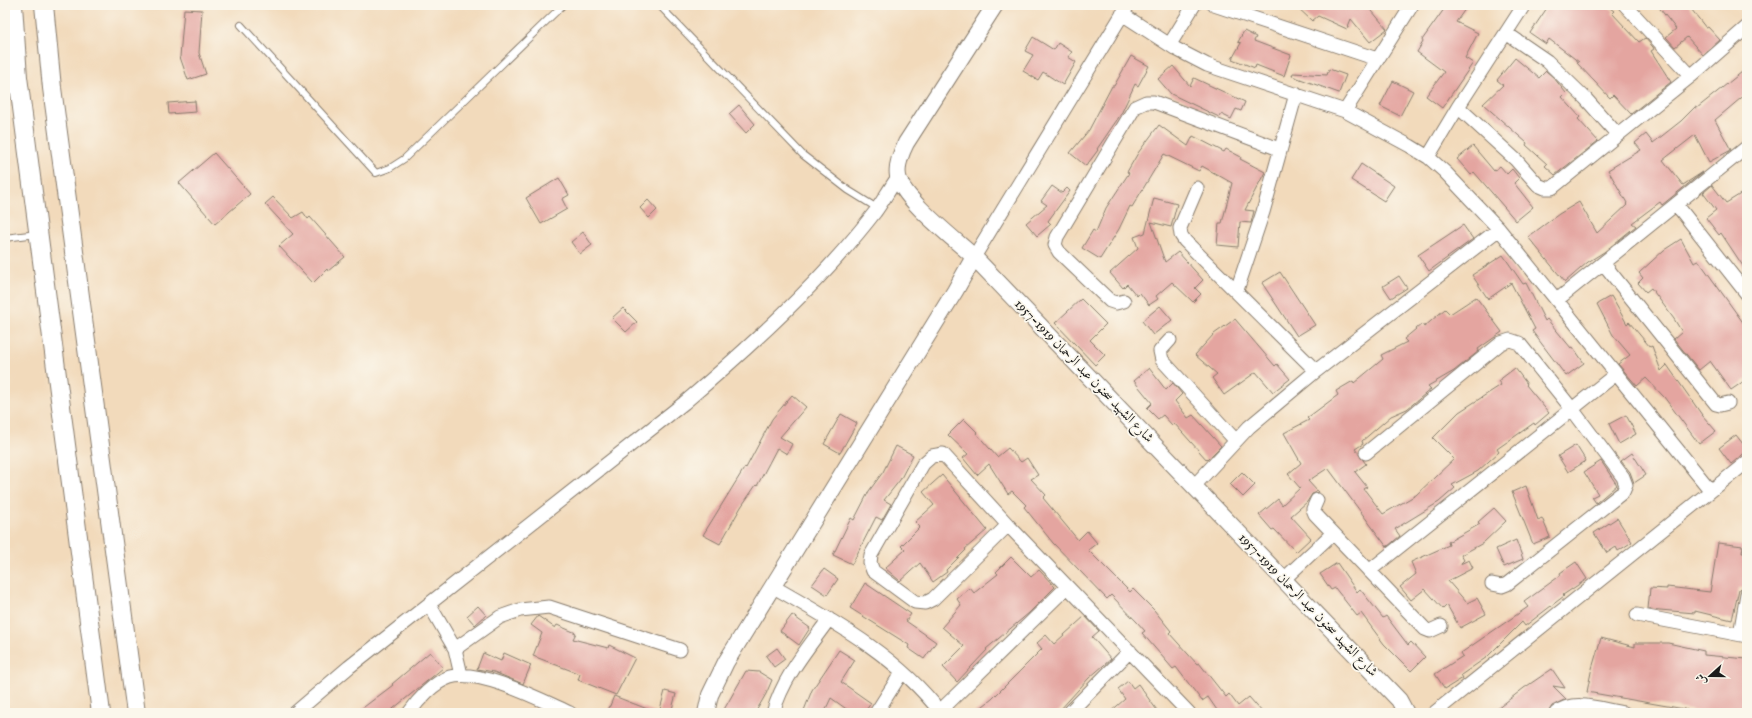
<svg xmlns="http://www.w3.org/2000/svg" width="1752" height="718" font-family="'IM FELL English',Amiri,serif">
<rect width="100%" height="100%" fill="#fbf7ec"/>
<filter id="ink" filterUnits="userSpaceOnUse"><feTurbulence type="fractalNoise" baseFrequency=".025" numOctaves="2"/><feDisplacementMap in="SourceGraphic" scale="8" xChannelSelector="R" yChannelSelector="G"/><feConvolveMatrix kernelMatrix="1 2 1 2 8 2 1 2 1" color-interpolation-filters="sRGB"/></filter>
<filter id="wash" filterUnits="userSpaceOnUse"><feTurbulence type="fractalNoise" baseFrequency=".012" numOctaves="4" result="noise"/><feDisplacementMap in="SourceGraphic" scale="16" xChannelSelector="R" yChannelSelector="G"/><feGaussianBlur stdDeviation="0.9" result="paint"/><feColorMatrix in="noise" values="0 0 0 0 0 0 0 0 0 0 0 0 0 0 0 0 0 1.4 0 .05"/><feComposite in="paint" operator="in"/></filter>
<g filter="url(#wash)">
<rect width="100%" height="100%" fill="#f2dabb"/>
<g id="blocks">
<path fill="#e4a5a0" d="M1295,5H1367L1387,29L1370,42L1351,19L1347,29L1318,16L1312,21Z
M1447,5H1468L1456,22L1478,33L1465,58L1473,63L1442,108L1426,96L1444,72L1417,52L1423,42L1422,40Z
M1549,5H1606L1614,11L1612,13L1639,42L1645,38L1653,47L1654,49L1651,51L1671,82L1631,114L1613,95L1610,98L1577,63L1579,62L1549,39L1546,44L1530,33Z
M1657,5H1688L1706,28L1708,27L1720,40L1703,55L1687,37L1675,47L1666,37L1676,29Z
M184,9L202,10L199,53L206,74L188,80L180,57Z
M1244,31L1256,37L1254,41L1291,55L1284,76L1256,65L1255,68L1232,59L1241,43L1238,42Z
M1033,37L1054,50L1058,43L1072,52L1068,57L1076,62L1063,85L1043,72L1038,80L1023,71L1033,55L1025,51Z
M1131,56L1149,66L1138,86L1135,84L1121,114L1097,149L1098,150L1086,166L1070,153L1089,130L1112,86H1114Z
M1515,58L1539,78L1546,71L1554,78L1566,93L1562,97L1580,117L1578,119L1598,141L1555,175L1545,166L1547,164L1526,145L1527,143L1483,104L1503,85L1497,80Z
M1173,66L1190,86L1194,78L1245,102L1241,111L1236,109L1231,119L1221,114L1219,117L1171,94L1158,79Z
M1747,68V93L1715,120L1731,150L1709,162L1695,135L1663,160L1683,185L1703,172L1662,205L1660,202L1632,223L1636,226L1604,252L1588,262L1565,282L1528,237L1559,214L1579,202L1597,233L1627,205L1626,204L1627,203L1608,170L1641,150L1635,143L1646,134L1653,143L1681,121L1695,107L1697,108Z
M1329,69L1346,75L1339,93L1292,76L1293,73L1327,75Z
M1393,81L1413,91L1400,116L1380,106Z
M195,101L196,112L169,114L168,103Z
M739,105L755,124L746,133L729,114Z
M1159,125L1188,146L1193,136L1224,152L1226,149L1241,157L1240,159L1265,172L1245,210L1254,211L1251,223L1240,222L1238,247L1217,245L1219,223H1222L1232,183L1202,166L1199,171L1164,154L1132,207L1130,206L1119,229L1100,259L1082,248L1093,230L1096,232L1106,208L1129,173L1127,172L1138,153Z
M1473,146L1494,171L1500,166L1507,174L1512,169L1519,178L1514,183L1533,207L1516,221L1474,172L1471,175L1457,159Z
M214,153L250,194L215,224L179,183Z
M1361,164L1394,186L1384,201L1351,180Z
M559,178L569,195L562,199L567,209L541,224L526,198Z
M1712,185L1726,203L1747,190V272L1721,233L1719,235L1706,218L1716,210L1703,193Z
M1052,186L1062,193L1067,188L1070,191L1048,221L1051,224L1037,236L1026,223L1047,205L1041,201Z
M273,197L293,218L303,212L308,219L310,217L345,257L328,271L327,269L313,283L279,246L293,234L265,204Z
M1154,198L1177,204L1171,227L1151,222L1165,262L1178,252L1203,280L1195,288L1201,294L1193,302L1172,282L1156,296L1158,299L1149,305L1140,293L1137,296L1127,284L1123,288L1110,273L1138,248L1134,237L1145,233Z
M648,200L657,210L649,218L640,208Z
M1463,225L1473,239L1429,271L1418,255Z
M583,232L592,245L580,254L571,242Z
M1681,239L1694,263L1699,261L1747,328V379L1731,390L1710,361L1699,370L1674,339L1682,332L1674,319L1651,288L1646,292L1638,283L1643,278L1639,273L1664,250Z
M1503,255L1523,284L1526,283L1545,321L1547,319L1571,348L1573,347L1584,363L1566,376L1532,331L1535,329L1511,283L1488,299L1472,275Z
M1280,272L1315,325L1297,336L1262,283Z
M1399,276L1407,288L1391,298L1383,286Z
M1611,296L1627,324L1629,322L1650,347L1652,346L1661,371L1667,365L1702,415L1716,431L1699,444L1664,397L1646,378L1637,386L1618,364L1630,355L1613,335L1597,304Z
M1476,297L1502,332L1478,349L1479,351L1454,371L1428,386L1431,389L1407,409L1391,416L1362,441L1363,444L1355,449L1366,464L1355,472L1367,487L1364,489L1383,514L1416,495L1454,459L1433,438L1459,412L1501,385L1498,381L1515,368L1527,384L1526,385L1549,413L1535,425L1534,423L1497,449L1499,452L1478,471L1452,485L1455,488L1439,502L1395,529L1400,536L1387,547L1328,468L1308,481L1318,492L1312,494L1307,502L1291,516L1311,538L1296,552L1274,529L1272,530L1259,515L1278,499L1282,505L1300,488L1288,474L1301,463L1284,433L1309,420L1307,418L1338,395L1336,391L1353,381L1354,383L1383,359L1381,355L1407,342L1404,339L1422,324L1424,327L1445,309L1450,314Z
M1081,299L1106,324L1090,340L1105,355L1095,365L1055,323Z
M1160,306L1172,320L1153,335L1142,321Z
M623,308L637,322L626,332L612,318Z
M1235,319L1275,366L1277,364L1290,379L1273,392L1256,372L1224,395L1212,378L1217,374L1195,355L1214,334Z
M1149,368L1166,390L1173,383L1182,394L1175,401L1188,418L1193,415L1221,446L1207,460L1174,423L1172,425L1163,415L1158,419L1147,408L1152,403L1134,381Z
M792,395L806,407L780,437L792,444L787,454L777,448L757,486L756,485L741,507L720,544L703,535L745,467L746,468L772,419Z
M841,414L857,423L840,453L824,444Z
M1626,415L1636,434L1619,444L1609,424Z
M964,419L977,432L976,433L997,457L1008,448L1021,462L1027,458L1038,475L1031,479L1046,495L1043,498L1078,540L1087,531L1097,543L1088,550L1130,592L1133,589L1154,610L1171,631L1169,633L1197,664L1199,663L1226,697L1229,694L1238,706L1249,697L1263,713H1219L1208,697L1202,701L1176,667L1173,669L1142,633L1145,631L1137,622L1111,595L1107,599L1053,543L1024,507L1026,505L1012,491L1008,494L989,464L977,475L963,458L968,454L948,435Z
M1736,435L1747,449V451L1731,464L1719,448Z
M1576,445L1586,461L1568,472L1558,456Z
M896,446L913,455L900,480L884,500L891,504L882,520L876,517L852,564L833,555L851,518L854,520L869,491L883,472Z
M1632,453L1646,475L1634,483L1630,472L1621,461Z
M1601,461L1617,485L1596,503L1592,497L1598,494L1584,472Z
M1242,472L1255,485L1243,497L1230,484Z
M942,475L987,530L965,549L966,550L946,570L947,572L933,582L920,563L900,581L885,568L905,550L901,546L920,527L915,522L934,505L923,492Z
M1526,486L1538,520L1542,518L1550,537L1533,544L1512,492Z
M1494,508L1506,521L1483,543L1461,555L1464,560L1460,564L1469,560L1473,568L1448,581L1467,603L1477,598L1486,614L1460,628L1447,605L1443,609L1425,589L1411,600L1400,587L1416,574L1411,562L1449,545L1448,542L1480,524L1478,522Z
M1617,518L1632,542L1618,551L1616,547L1607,553L1594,533Z
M1516,540L1523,559L1504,567L1496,549Z
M1718,543L1743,546L1742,553H1747V586L1739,589L1732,620L1695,611V613L1648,609L1650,588L1667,589V587L1710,592Z
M1011,557L1031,577L1039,570L1055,587L1029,613L986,649L987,650L957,682L943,667L964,646L942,627L961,605L957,599L970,588L974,593L998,574L996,572Z
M1576,562L1587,579L1563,595L1564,596L1525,626L1522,622L1487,657L1461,675L1463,678L1445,689L1435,674L1463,656L1461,653L1528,607L1524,602L1561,575L1560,573Z
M1337,563L1357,592L1360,589L1383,618L1386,616L1408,645L1411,642L1425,657L1411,671L1384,644L1361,613L1357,616L1335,588L1331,590L1320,574Z
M824,569L838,579L827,595L812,585Z
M865,583L911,614L906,621L936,642L924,659L908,648L909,645L850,608Z
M478,606L486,615L475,625L467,616Z
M792,615L810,628L799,645L780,631Z
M538,616L555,628L557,625L576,633L573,639L608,648L609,645L635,658L616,695L578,680L580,674L533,656L542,633L531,625Z
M1085,616L1099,631L1092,637L1111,659L1089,678L1059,711L1056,713H974L992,699L1042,649L1037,643L1046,635L1054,644Z
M1601,638L1635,647V643H1668L1704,651V655L1747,659V713H1707L1587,692L1591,672Z
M777,648L785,659L774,667L766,656Z
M839,650L855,660L841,682L871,703L864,713H852L831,698L824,713H803L812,690Z
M430,652L443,668L388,713H356L393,685L392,684Z
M483,653L501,661L504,653L531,665L523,684L494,672L477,669Z
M1552,669L1565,688L1553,686L1566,699L1552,706L1548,713H1492L1524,688Z
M746,671L759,672L772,680L766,694L755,713H722Z
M1128,681L1133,688L1138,684L1159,713H1109L1125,699L1118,689Z
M665,691L676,694L671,713H659Z
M614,696L655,712V713H607Z"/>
</g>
</g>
<g filter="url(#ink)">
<use href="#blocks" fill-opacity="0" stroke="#877b6c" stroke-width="1"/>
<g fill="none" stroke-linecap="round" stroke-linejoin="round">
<defs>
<path id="service" d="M659,5L803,155L848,190L877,208
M241,25L376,173L390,168L404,159L563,5
M5,238L37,234"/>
<path id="minor" d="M1214,5L1377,59
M1625,5L1691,76
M1122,14L1176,49L1207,65L1345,111L1410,146L1428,157L1445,172L1499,229L1711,491
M1506,33L1547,61L1585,98L1618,135
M1170,44L1194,5
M1458,107L1516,160L1538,185L1545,188H1552L1691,76L1747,27
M1345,111L1412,5
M1428,157L1458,107L1524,5
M1197,188L1180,228L1181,235L1185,241L1316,371
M1676,204L1747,294
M974,257L1128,5
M1603,263L1716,404L1720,405L1728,403
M1237,290L1263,212L1296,94
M1557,300L1747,147
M1124,301L1116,303L1110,301L1059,252L1055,245L1057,237L1135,107L1146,102H1154L1279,149
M1170,340L1160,351L1162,360L1236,441
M1366,453L1501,343L1510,340L1519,343L1572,409L1623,477L1626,485L1623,492L1507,584L1502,586L1492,584
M1194,486L1249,427L1316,371L1499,229
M1317,500L1313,509L1315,514L1425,629L1430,631L1441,626
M1008,525L933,599L925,603L915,602L873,571L870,563L871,555L923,464L932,456L943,454L1008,525L1189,713
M1369,571L1616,374
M1283,580L1333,533
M772,586C833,621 898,656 941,713
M429,604L455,649L461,675
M1637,615L1747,636
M1740,634L1747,594
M455,649L500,617L520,610L549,607L680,650
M940,711L1067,587
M295,713L349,667L684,403C751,346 821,282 875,212C883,201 890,188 898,177
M409,713C418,700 434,682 450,677C479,668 543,701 570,713
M773,713C783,677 808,648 829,619
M876,713L902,672
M1069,713L1130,651
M1434,713L1747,462
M1556,713C1574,698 1603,710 1624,713"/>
<path id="tertiary" d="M995,5L906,143C901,153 896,165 898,176C901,198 957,241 974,257L1399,700L1406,713
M706,713L710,695L726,662L955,291L974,257"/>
<path id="secondary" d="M13,5L18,77L101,713
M44,5L52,88L136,713"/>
</defs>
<use href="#service" stroke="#877b6c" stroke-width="8"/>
<use href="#minor" stroke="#877b6c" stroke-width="15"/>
<use href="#tertiary" stroke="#877b6c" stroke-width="18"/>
<use href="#secondary" stroke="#877b6c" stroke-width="20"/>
<use href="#service" stroke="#fff" stroke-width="6"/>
<use href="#minor" stroke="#fff" stroke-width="13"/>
<use href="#tertiary" stroke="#fff" stroke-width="16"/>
<use href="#secondary" stroke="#fff" stroke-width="18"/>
</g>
</g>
<g text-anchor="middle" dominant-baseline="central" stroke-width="3.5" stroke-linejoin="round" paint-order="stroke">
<g font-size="14" fill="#1c1c1c" stroke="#fbf7ec">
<text transform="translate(1084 371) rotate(46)">شارع الشهيد سحنون عبد الرحمان 1919-1957</text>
<text transform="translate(1308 605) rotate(46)">شارع الشهيد سحنون عبد الرحمان 1919-1957</text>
</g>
</g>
<rect width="1752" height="718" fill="none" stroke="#fbf7ec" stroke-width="20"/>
<g transform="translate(1710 676) rotate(249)" stroke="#fbf7ec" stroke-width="3" paint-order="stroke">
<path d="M0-3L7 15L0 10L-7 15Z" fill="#1c1c1c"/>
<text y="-6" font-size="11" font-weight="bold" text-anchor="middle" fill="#1c1c1c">ش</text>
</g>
</svg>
